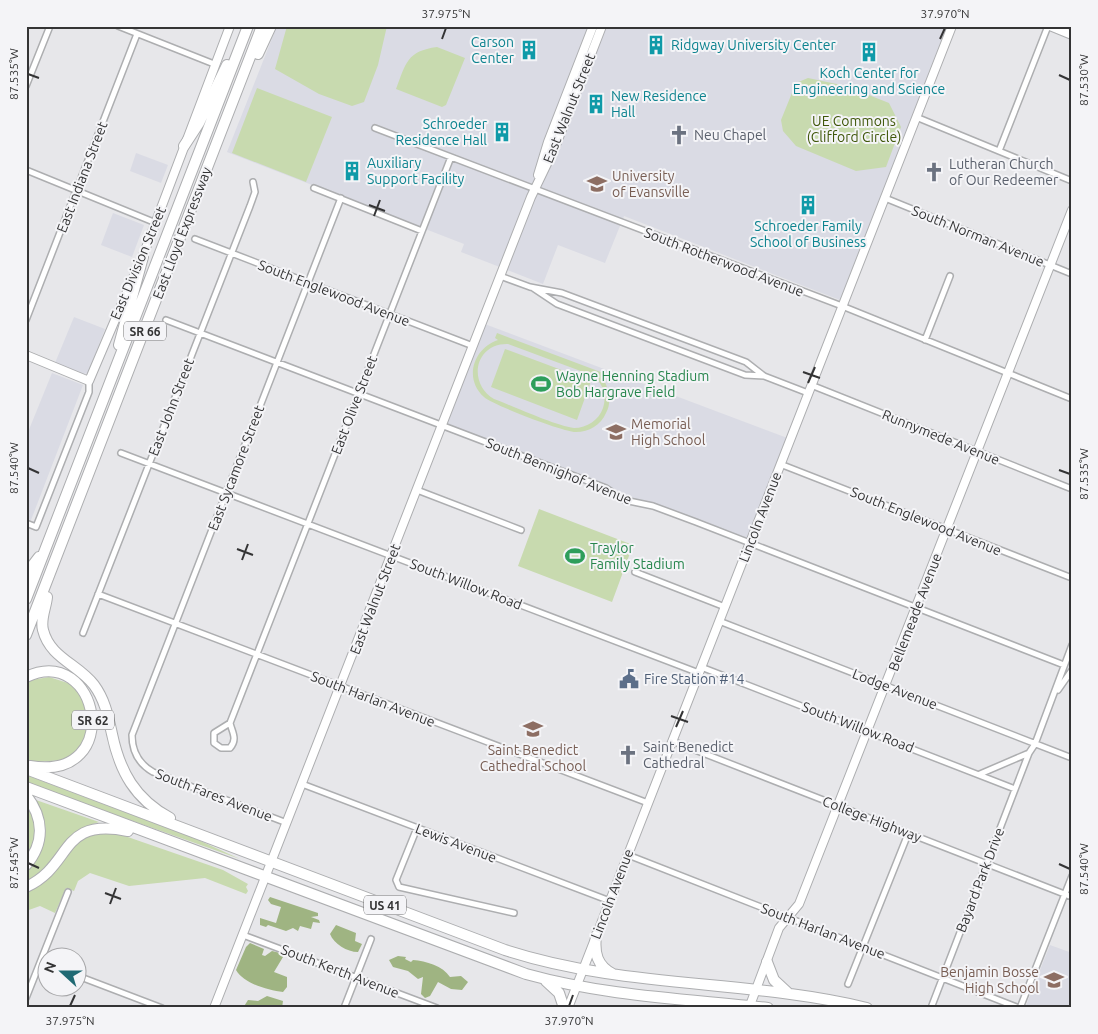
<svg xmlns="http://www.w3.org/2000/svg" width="1098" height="1034" font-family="Ubuntu,sans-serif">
<rect width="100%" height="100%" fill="#e7e7ea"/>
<path fill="#dadbe4" d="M277,26H947L840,300L624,216L605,263L558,245L543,284L461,252L464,244L227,152Z
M136,153L168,165L161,183L130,171Z
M113,213L144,225L132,257L101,245Z
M74,317L105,329L88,373L84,374L55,363Z
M482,323L790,439L750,543L442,425Z
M52,373L83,385L31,520L26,519V437Z
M1050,945L1072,953V1008H1025Z"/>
<path fill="#c8daaf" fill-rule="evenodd" d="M287,26H387L378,65L364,102L352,106L319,94L275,69Z
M437,47L465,58L446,105L442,107L396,89C406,63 407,51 437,47Z
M808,78L846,86L889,103L901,127L886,167L856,171L796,146L783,131L781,120L796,83Z
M257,88L332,117L306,182L232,153Z
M497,333L606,374L604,380C609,390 612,402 606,413C601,425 589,432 576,432C563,432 493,405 484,397C463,378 474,348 498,340L495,338ZM508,344L594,376C603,384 607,396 603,408C599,420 587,428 574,428C556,426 513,406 494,399C467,383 475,343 508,344Z
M505,349L591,381L577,420L491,387Z
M539,509L633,545L612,602L518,566Z
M49,677L71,684L86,703L89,728L78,750L65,760L34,762L26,759V681Z
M26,775L194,838L240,859L26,783Z
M36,800L99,822C58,834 59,867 26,882V872C41,856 51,835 42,814C40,809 37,805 36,800Z
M26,804C40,822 37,840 26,859Z
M100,831L122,835L223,870L248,884L246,887L248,891L246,894L205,878L129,886L90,873L78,881L74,891L66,888L55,913L40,906L26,911V891L36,887L53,872L81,838Z"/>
<path fill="#9fb482" d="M270,897L318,913V916L311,917L319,920L320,923L313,922L311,929L300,926L298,931L293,928L286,931L268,925L266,927L260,925V918L276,923L281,907L271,904L268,900Z
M336,925L356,933L355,941L362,944L358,952C347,952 334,944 330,934Z
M250,943L264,949L262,955L265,956L272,951L280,953L283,957L274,972L287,977V987L283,992C268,990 244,984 236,970L246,947Z
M398,956L406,957L405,959L411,962L413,960C426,961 443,966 450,977L461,976L468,982L462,990L451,989L438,982L430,996L425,998L421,994L423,977L418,979L408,971L393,967L389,960Z
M267,996L283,1001L282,1008H243L248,1000L258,1001Z"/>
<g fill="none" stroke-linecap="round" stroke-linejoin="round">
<defs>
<path id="street" d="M118,26L214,64
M26,86L50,26
M916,117L1072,181
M375,128L842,306L1072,399
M999,151L1048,26
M26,170L156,223
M314,188L422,231
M885,198L1072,274
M195,239L473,346
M500,276L530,287L562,293L746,362L764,376L808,393
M533,288L557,304L745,375L764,376
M26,320L137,34
M166,320L606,488L624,500L653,506L696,522L1064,665
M925,340L950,276
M811,385L1072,489
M121,453L699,673
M780,464L1072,578
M417,490L521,530
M26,523L36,527L89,392V381
M635,572L725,607
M98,594L648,803
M719,621L1072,758
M83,633L250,206L255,192L253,182
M701,667L1015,789
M1058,690L1072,670
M230,723C232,732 238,739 230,748H221L214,743V733L230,723L451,157
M672,741L1072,897
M980,774L1029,753L1035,744L1072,645
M302,784L610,901
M287,823L153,772C139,764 132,751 132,735L341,198
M417,828L396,880L399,887L514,913
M628,855L1019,1008
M243,935L437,1008
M40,963L48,965
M78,976L162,1008
M848,984L908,834
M26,998L68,892
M344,1008L371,939
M931,1008L1029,753
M1020,1008L1072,876"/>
<path id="secondary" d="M1050,26L1072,35
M538,175L548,142L593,26
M141,261L230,26
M26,355L89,381L135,273
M214,1008L531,197L556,145L602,26
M568,1008L952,26
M749,1008L779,928L799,904L1072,210"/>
<path id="highway" d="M258,54L271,26
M184,146L199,123L227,65
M119,345L143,257
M26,574L39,557
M47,597C46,608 40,619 43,630C50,658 78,664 94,685C105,700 108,716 112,734C120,772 135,799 170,818
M26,599L248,26
M26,635L262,26
M26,677C99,642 126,782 30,766
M26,769L505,950C625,989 747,979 867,1008
M26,787L526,974C605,996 687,999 768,1008
M26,795C44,818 45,843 26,865
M26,887C74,865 58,817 128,831
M596,936C594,953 597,966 613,974
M767,962L774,980L788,993
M546,981L559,993L564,1008"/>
</defs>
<use href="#street" stroke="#adaeb0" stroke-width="8"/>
<use href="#secondary" stroke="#adaeb0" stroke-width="10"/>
<use href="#highway" stroke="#adaeb0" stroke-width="12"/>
<use href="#street" stroke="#fff" stroke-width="5"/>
<use href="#secondary" stroke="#fff" stroke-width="8"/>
<use href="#highway" stroke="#fff" stroke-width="10"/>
</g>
<path fill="none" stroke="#343435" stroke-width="2" d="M442,39L446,28M940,39L945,28M28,74L39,78M1059,75L1070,80M369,205L385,211M374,216L380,200M803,372L820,378M808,383L815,367M28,468L39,473M1059,470L1070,474M237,549L253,555M242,560L248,544M671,716L688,722M676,727L683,711M28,863L39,868M1059,864L1070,869M105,893L121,899M110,904L116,888M70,1006L75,995M569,1006L573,995"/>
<defs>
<symbol id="building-bare" viewBox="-9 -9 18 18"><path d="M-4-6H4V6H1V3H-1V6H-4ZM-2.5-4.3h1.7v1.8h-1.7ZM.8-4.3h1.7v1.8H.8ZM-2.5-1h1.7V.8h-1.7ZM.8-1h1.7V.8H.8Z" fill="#0f9aa8" stroke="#f4f4f7" stroke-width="2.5" paint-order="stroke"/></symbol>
<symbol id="church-bare" viewBox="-9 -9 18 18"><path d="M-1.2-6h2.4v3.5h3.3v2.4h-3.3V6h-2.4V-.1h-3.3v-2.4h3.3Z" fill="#6b7280" stroke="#f4f4f7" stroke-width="2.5" paint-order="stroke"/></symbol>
<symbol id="university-bare" viewBox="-9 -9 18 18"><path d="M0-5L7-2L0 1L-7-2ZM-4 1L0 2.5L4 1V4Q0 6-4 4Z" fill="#8d6e63" stroke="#f4f4f7" stroke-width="2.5" paint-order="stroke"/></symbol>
<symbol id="stadium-bare" viewBox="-9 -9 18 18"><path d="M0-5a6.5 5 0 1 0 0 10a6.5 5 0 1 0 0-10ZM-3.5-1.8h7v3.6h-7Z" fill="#2e9e5b" stroke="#f4f4f7" stroke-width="2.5" paint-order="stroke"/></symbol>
<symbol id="school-bare" viewBox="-9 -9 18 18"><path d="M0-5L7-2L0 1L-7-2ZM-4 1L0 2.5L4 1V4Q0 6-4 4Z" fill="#8d6e63" stroke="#f4f4f7" stroke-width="2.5" paint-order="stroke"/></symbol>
<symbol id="civic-bare" viewBox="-9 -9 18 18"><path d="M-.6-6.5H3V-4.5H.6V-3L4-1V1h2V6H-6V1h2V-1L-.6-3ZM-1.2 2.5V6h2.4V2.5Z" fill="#5c6f8a" stroke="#f4f4f7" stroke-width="2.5" paint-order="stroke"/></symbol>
</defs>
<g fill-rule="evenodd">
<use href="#building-bare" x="642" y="31" width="28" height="28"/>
<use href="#building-bare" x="515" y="36" width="28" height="28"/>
<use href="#building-bare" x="855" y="38" width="28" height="28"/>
<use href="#building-bare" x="582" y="90" width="28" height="28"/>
<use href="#building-bare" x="488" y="118" width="28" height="28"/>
<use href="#church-bare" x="665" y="121" width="28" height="28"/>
<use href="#building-bare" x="338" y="157" width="28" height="28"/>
<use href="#church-bare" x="920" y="158" width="28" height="28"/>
<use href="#university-bare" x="583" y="170" width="28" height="28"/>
<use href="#building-bare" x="794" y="191" width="28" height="28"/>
<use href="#stadium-bare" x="527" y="370" width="28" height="28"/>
<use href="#school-bare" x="602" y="418" width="28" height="28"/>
<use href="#stadium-bare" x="561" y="542" width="28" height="28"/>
<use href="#civic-bare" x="615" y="665" width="28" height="28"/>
<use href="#school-bare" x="519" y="715" width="28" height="28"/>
<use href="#church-bare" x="614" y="741" width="28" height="28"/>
<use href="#school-bare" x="1040" y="966" width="28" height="28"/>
</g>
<g text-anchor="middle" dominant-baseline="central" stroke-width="4" stroke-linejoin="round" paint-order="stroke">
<g fill="#f4f4f7" stroke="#6e6e6f" stroke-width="1">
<rect x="124" y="321.5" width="42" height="19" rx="4"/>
<rect x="72" y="710.5" width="42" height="19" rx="4"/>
<rect x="364" y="895.5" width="42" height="19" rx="4"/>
</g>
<g font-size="12" font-weight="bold" fill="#343435">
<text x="145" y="331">SR 66</text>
<text x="93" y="720">SR 62</text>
<text x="385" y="905">US 41</text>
</g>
<g font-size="14" fill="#0d838f" stroke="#f4f4f7" text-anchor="start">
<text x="514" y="42" text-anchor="end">Carson<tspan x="514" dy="16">Center</tspan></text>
<text x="671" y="45">Ridgway University Center</text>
<text x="869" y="73" text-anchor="middle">Koch Center for<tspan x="869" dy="16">Engineering and Science</tspan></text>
<text x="611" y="96">New Residence<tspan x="611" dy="16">Hall</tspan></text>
<text x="487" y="124" text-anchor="end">Schroeder<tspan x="487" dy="16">Residence Hall</tspan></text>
<text x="367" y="163">Auxiliary<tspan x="367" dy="16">Support Facility</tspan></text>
<text x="808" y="226" text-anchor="middle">Schroeder Family<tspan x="808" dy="16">School of Business</tspan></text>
</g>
<g font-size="14" fill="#343435" stroke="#f4f4f7">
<text transform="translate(569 108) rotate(-68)">East Walnut Street</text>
<text transform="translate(82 177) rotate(-69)">East Indiana Street</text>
<text transform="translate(182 233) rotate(-69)">East Lloyd Expressway</text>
<text transform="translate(978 236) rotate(22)">South Norman Avenue</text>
<text transform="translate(724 262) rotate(21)">South Rotherwood Avenue</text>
<text transform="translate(138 263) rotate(-67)">East Division Street</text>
<text transform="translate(334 293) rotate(21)">South Englewood Avenue</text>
<text transform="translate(354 405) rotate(-69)">East Olive Street</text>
<text transform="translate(171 407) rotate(-69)">East John Street</text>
<text transform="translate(941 437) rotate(22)">Runnymede Avenue</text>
<text transform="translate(236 468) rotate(-69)">East Sycamore Street</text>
<text transform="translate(559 471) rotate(22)">South Bennighof Avenue</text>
<text transform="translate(760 517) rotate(-69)">Lincoln Avenue</text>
<text transform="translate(926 521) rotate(22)">South Englewood Avenue</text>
<text transform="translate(466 584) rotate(21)">South Willow Road</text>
<text transform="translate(375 599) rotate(-69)">East Walnut Street</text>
<text transform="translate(915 612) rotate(-69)">Bellemeade Avenue</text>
<text transform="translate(895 689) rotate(21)">Lodge Avenue</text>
<text transform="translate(373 699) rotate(21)">South Harlan Avenue</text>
<text transform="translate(858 727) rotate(21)">South Willow Road</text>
<text transform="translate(214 795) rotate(21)">South Fares Avenue</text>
<text transform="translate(872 819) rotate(21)">College Highway</text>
<text transform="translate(456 843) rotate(21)">Lewis Avenue</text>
<text transform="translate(980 880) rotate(-69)">Bayard Park Drive</text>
<text transform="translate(612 894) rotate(-69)">Lincoln Avenue</text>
<text transform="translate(823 931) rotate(21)">South Harlan Avenue</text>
<text transform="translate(340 971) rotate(21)">South Kerth Avenue</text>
</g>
<g font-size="14" fill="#3f5709" stroke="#f4f4f7">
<text x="854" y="121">UE Commons<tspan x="854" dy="16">(Clifford Circle)</tspan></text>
</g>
<g font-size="14" fill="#5b616d" stroke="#f4f4f7" text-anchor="start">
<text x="694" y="135">Neu Chapel</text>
<text x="949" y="164">Lutheran Church<tspan x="949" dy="16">of Our Redeemer</tspan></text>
<text x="643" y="747">Saint Benedict<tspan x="643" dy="16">Cathedral</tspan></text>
</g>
<g font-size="14" fill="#785e54" stroke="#f4f4f7" text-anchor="start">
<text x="612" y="176">University<tspan x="612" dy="16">of Evansville</tspan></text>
<text x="631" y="424">Memorial<tspan x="631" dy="16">High School</tspan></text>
<text x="533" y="750" text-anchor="middle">Saint Benedict<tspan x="533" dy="16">Cathedral School</tspan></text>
<text x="1039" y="972" text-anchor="end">Benjamin Bosse<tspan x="1039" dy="16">High School</tspan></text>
</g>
<g font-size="14" fill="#27864d" stroke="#f4f4f7" text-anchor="start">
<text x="556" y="376">Wayne Henning Stadium<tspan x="556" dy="16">Bob Hargrave Field</tspan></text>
<text x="590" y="548">Traylor<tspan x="590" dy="16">Family Stadium</tspan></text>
</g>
<g font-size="14" fill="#4e5e75" stroke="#f4f4f7" text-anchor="start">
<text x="644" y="679">Fire Station #14</text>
</g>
</g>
<rect width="1098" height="1034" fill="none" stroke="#f4f4f7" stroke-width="55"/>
<g transform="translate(62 972) rotate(291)"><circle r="24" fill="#f4f4f7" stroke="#a7a7a9"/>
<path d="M0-4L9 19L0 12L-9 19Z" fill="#206a74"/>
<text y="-8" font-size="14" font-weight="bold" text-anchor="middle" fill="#343435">N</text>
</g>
<rect x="28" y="28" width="1042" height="978" fill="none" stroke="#343435" stroke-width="2"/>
<g font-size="12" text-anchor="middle" fill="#343435">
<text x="446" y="18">37.975°N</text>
<text x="945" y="18">37.970°N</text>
<text transform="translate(14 74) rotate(-90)" y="4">87.535°W</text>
<text transform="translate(1084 80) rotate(-90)" y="4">87.530°W</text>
<text transform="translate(14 468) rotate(-90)" y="4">87.540°W</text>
<text transform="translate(1084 474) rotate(-90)" y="4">87.535°W</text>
<text transform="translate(14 863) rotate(-90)" y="4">87.545°W</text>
<text transform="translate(1084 869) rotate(-90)" y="4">87.540°W</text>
<text x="70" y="1025">37.975°N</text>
<text x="569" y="1025">37.970°N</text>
</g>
</svg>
